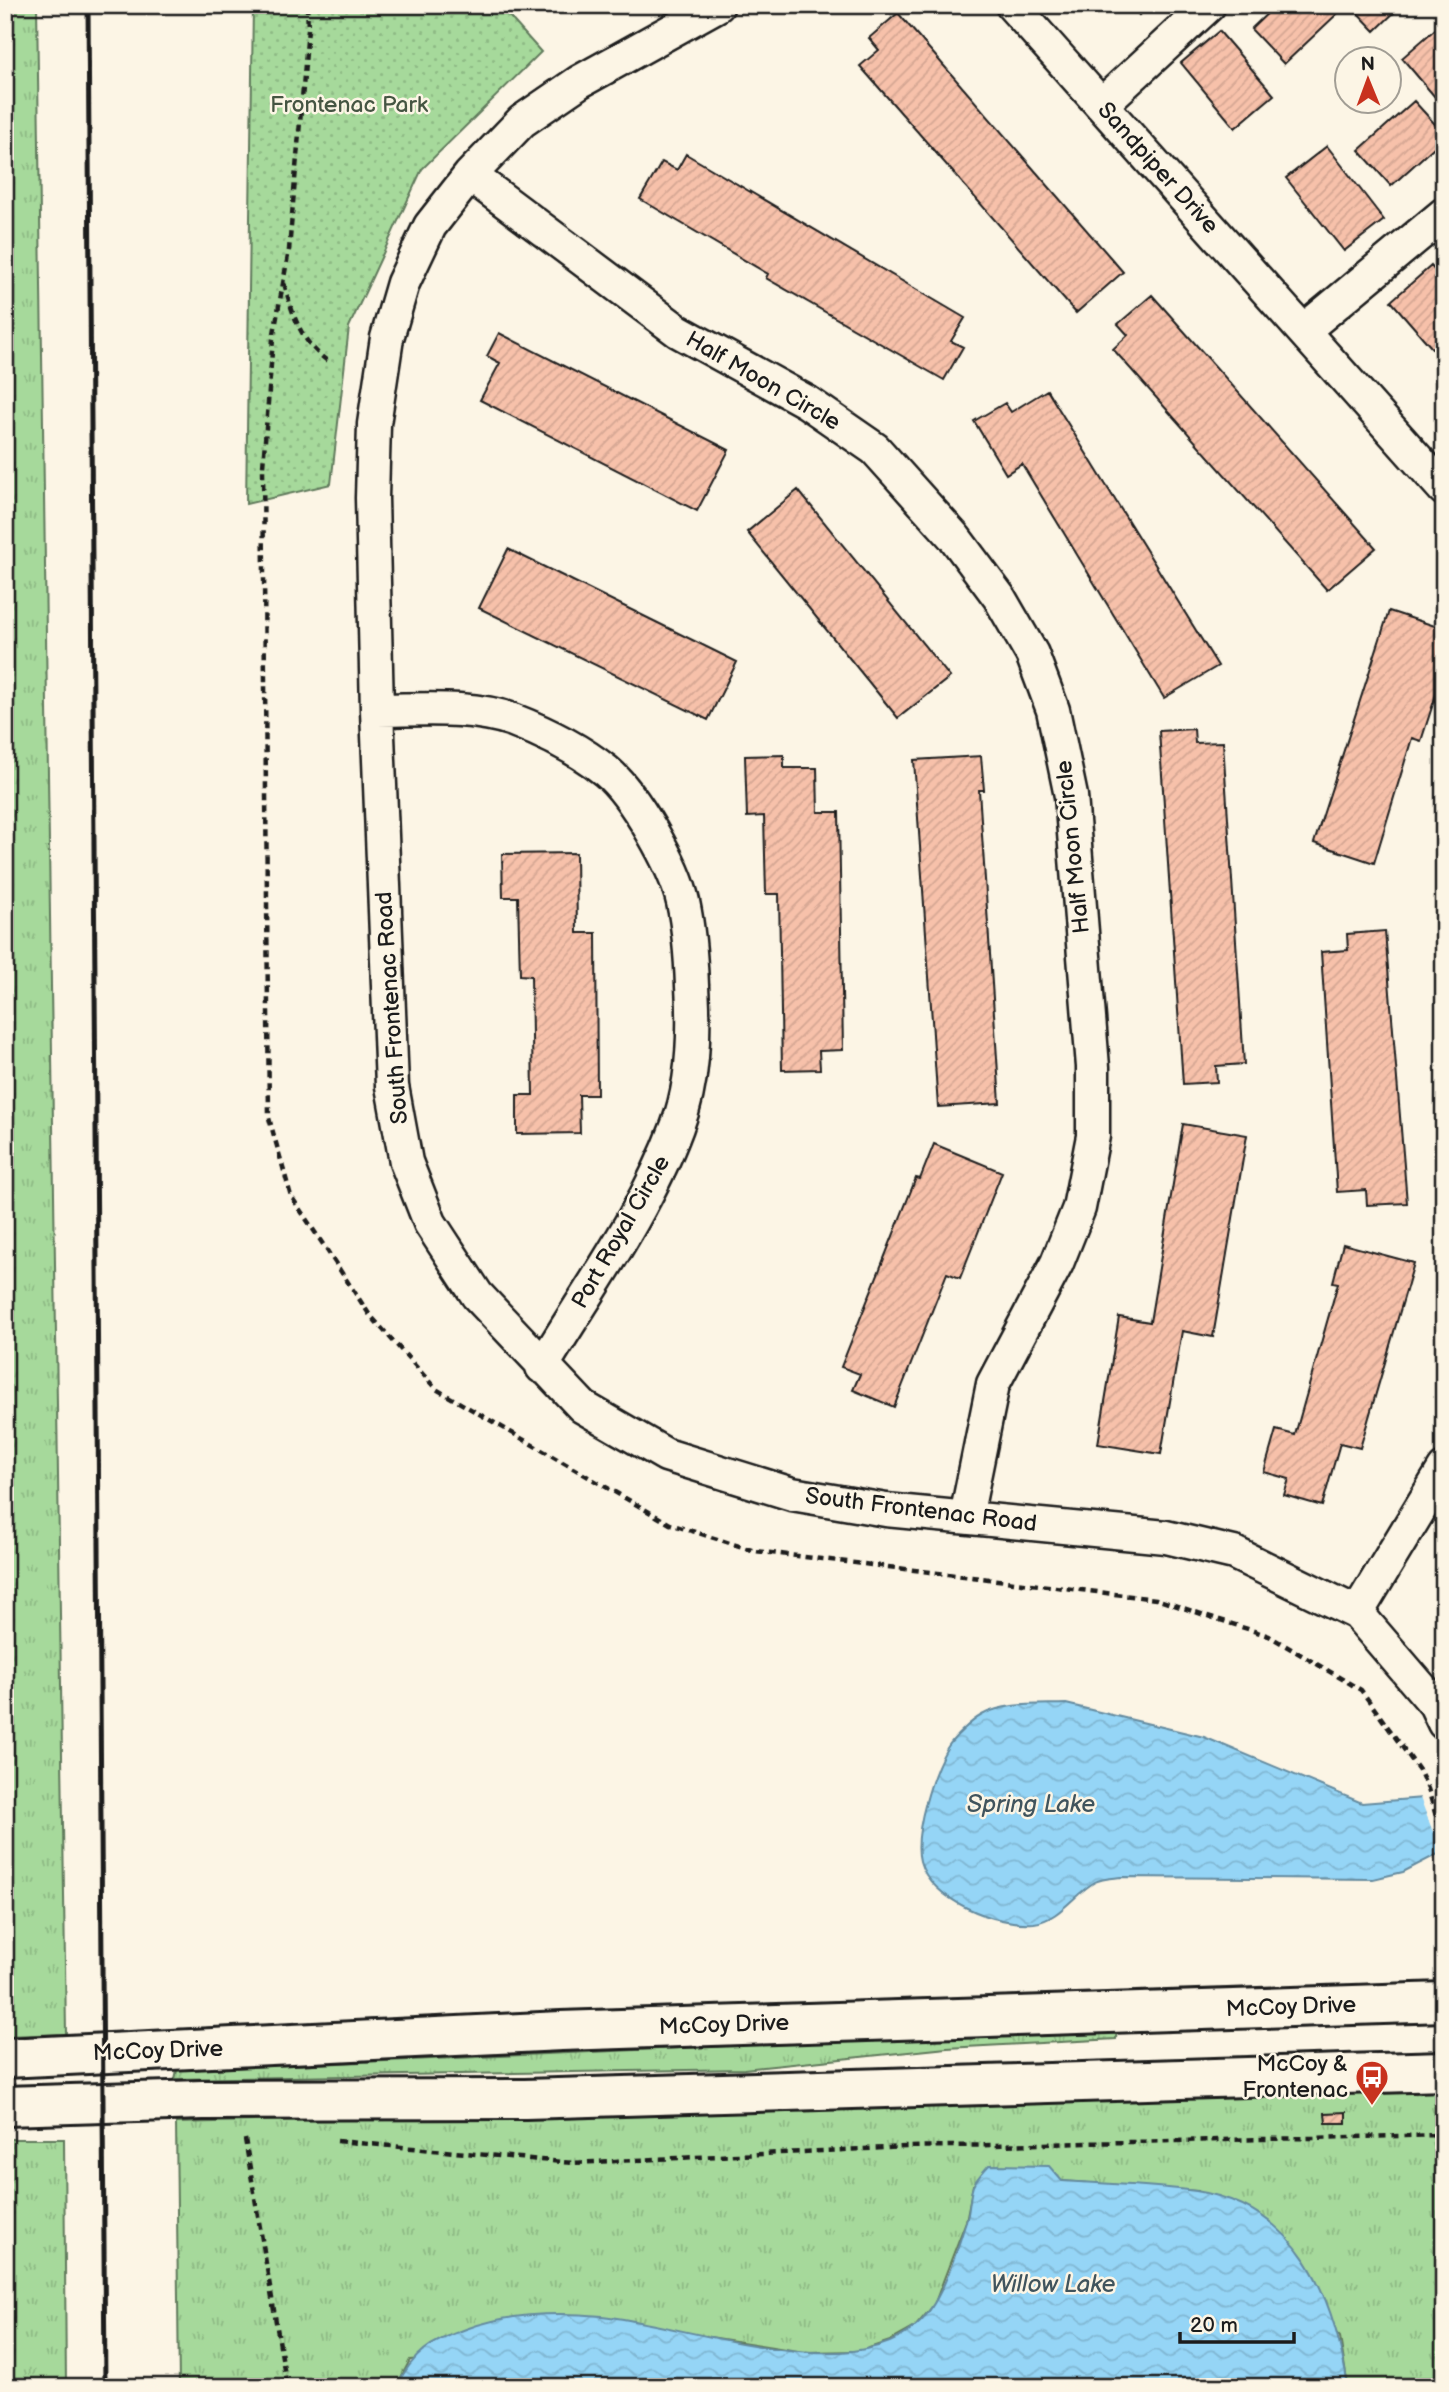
<svg xmlns="http://www.w3.org/2000/svg" width="1449" height="2392" font-family="'Balsamiq Sans',sans-serif">
<defs>
<pattern id="grass-tufts" width="24" height="20" patternUnits="userSpaceOnUse" patternTransform="scale(1.75)"><rect width="24" height="20" fill="#a6d99b"/><path d="M3 7l-1-3M5 7V3M7 7l1-3M15 17l-1-3M17 17v-4M19 17l1-3" fill="none" stroke="#8eba85"/></pattern>
<pattern id="park-dots" width="8" height="8" patternUnits="userSpaceOnUse" patternTransform="scale(1.75)"><rect width="8" height="8" fill="#a6d99b"/><path d="M2 2h.1M6 6h.1" fill="none" stroke="#8eba85" stroke-width="1.8" stroke-linecap="round"/></pattern>
<pattern id="water-waves" width="16" height="10" patternUnits="userSpaceOnUse" patternTransform="scale(1.75)"><rect width="16" height="10" fill="#95d5f6"/><path d="M0 5q4-4 8 0t8 0" fill="none" stroke="#80b6d2"/></pattern>
<pattern id="building-hatch" width="6" height="6" patternUnits="userSpaceOnUse" patternTransform="scale(1.75)"><rect width="6" height="6" fill="#f7c1aa"/><path d="M-1 1l2-2M0 6l6-6M5 7l2-2" fill="none" stroke="#d3a592"/></pattern>
</defs>
<rect width="100%" height="100%" fill="#fcf5e5"/>
<filter id="ink" filterUnits="userSpaceOnUse"><feTurbulence type="fractalNoise" baseFrequency=".0143" numOctaves="2"/><feDisplacementMap in="SourceGraphic" scale="14" xChannelSelector="R" yChannelSelector="G"/><feConvolveMatrix kernelMatrix="1 2 1 2 8 2 1 2 1" color-interpolation-filters="sRGB"/></filter>
<g filter="url(#ink)">
<path fill="url(#grass-tufts)" stroke="#617a5c" stroke-width="2" d="M5,5H37L66,2034L5,2036Z
M1117,2029L1116,2039L947,2048L744,2069L175,2079L177,2070Z
M1444,2090V2387H1348L1340,2337L1198,2191L1062,2181L973,2185L966,2221L934,2305L915,2327L890,2341L860,2351L804,2352L704,2336L410,2360L396,2387H179L176,2123Z
M5,2139H64L66,2387H5Z"/>
<path fill="url(#park-dots)" stroke="#617a5c" stroke-width="2" d="M253,5H499L541,52L422,169L349,327L331,484L246,504Z"/>
<path fill="url(#water-waves)" stroke="#658b9f" stroke-width="2" d="M1066,1704L1204,1737L1362,1803L1423,1798L1444,1790V1851L1403,1872L1373,1879L1121,1877C1114,1878 1102,1878 1095,1882C1075,1893 1059,1920 1034,1923C996,1926 930,1900 920,1861C913,1833 933,1772 947,1748C953,1738 971,1721 982,1715C1005,1702 1040,1705 1066,1704Z
M989,2165L1049,2166L1062,2181C1106,2184 1152,2185 1196,2191C1299,2207 1334,2296 1348,2387H396C414,2352 430,2342 466,2329C508,2313 558,2312 602,2316C684,2324 848,2387 916,2326C942,2303 955,2255 966,2222C970,2211 969,2197 973,2186C976,2179 984,2171 989,2165Z"/>
<path fill="#fcf5e5" d="M1444,1786V1827L1433,1832L1419,1795Z"/>
<path fill="url(#building-hatch)" stroke="#1c1c1c" stroke-width="2" d="M1130,5H1150L1139,15Z
M1276,5H1328L1337,14L1284,64L1251,29Z
M1350,5H1402L1375,31Z
M898,13L1123,272L1076,313L860,66L879,50L869,38Z
M1441,24L1444,27V90L1435,97L1402,58Z
M1219,31L1274,95L1235,128L1181,63Z
M1414,101L1444,134V138L1391,186L1359,150Z
M1327,146L1384,220L1344,251L1286,178Z
M686,154L965,318L951,341L963,347L944,380L766,278L768,274L640,199L662,162L677,170Z
M1431,266L1444,281V362L1391,301Z
M1152,295L1376,548L1327,590L1113,349L1128,335L1118,324Z
M499,333L729,450L697,511L480,400L500,363L487,356Z
M1047,390L1218,666L1164,698L1022,464L1006,474L974,421L1005,403L1011,412Z
M798,490L950,677L898,718L747,532Z
M508,549L737,662L708,720L479,608Z
M1389,611L1444,629V670L1421,741L1412,738L1374,863L1314,843Z
M1194,729L1195,743L1223,742L1244,1064L1216,1066L1217,1082L1183,1084L1159,731Z
M784,755V768H817L818,812H839L843,1050L819,1051L820,1069L782,1070L779,894H766L764,816L747,817L745,756Z
M981,756L984,790H979L1000,1103L938,1107L914,760Z
M576,853L577,933H596L597,1095H579L580,1133L517,1134V1095H533L531,976L520,975L518,897H503L502,854Z
M1385,931L1407,1203L1367,1205L1366,1190L1337,1192L1321,952L1348,950L1347,934Z
M1183,1124L1247,1135L1213,1337L1182,1331L1161,1454L1098,1444L1119,1317L1150,1322Z
M934,1144L1002,1172L960,1278L947,1273L894,1407L853,1390L860,1374L841,1367L916,1178L920,1179Z
M1343,1244L1414,1263L1360,1448L1340,1443L1322,1506L1284,1495L1289,1479L1264,1472L1276,1430L1295,1435L1338,1283L1333,1282Z
M1346,2112V2123H1326L1325,2113Z"/>
<g fill="none" stroke-linecap="round" stroke-linejoin="round">
<defs>
<path id="minor" d="M718,5L579,82L522,121L470,175L430,226L403,283L387,338L374,424L372,498L377,710L392,1086L406,1162L430,1223L477,1295L583,1407L666,1455L792,1494L886,1510L1166,1537L1234,1553L1357,1613L1435,1704L1444,1723
M1012,5L1444,489
M1101,105L1209,5
M470,175L678,331L807,402L875,449L955,538L999,597L1032,654L1053,710L1071,796L1093,1067V1136L1079,1208L1057,1263L993,1384L966,1517
M1303,331L1444,214
M377,710C420,710 472,705 513,720C544,732 580,750 606,771C634,794 675,866 683,902C689,930 691,958 692,986C695,1033 694,1083 677,1127C645,1213 589,1289 542,1367
M1357,1613L1444,1469"/>
<path id="tertiary" d="M5,2058L561,2031L1444,2002
M5,2106L203,2100L525,2099L1444,2071"/>
</defs>
<use href="#minor" stroke="#1c1c1c" stroke-width="37"/>
<use href="#tertiary" stroke="#1c1c1c" stroke-width="44"/>
<path stroke="#1c1c1c" stroke-width="4.5" stroke-dasharray="7 5" stroke-linecap="butt" d="M307,5L308,29L289,250L273,339L263,466L269,1118L291,1196L369,1314L436,1389L670,1524L755,1551L1156,1599L1269,1636L1361,1690L1419,1770L1428,1789L1444,1843
M284,283C293,315 300,342 329,362
M1440,1936V1963
M245,2139L287,2387
M337,2141L573,2163L906,2147L1444,2135"/>
<use href="#minor" stroke="#fcf5e5" stroke-width="32"/>
<use href="#tertiary" stroke="#fcf5e5" stroke-width="38"/>
<path stroke="#1c1c1c" stroke-width="5" d="M88,5L105,2387"/>
</g>
</g>
<defs>
<symbol id="bus-pin" viewBox="-11 -11 22 30"><path d="M0 17L-7.5 6A9.5 9.5 0 1 1 7.5 6Z" fill="#c8321e" stroke="#fcf5e5"/><path d="M-5-6H5V4H4V6H2V4H-2V6H-4V4H-5ZM-3.5-4V0h7V-4ZM-3.5 1.2v1.5H-2V1.2ZM2 1.2v1.5H3.5V1.2Z" fill="#fff"/></symbol>
</defs>
<g fill-rule="evenodd">
<use href="#bus-pin" x="1353" y="2058" width="38" height="52"/>
</g>
<g text-anchor="middle" dominant-baseline="central" stroke-width="5" stroke-linejoin="round" paint-order="stroke">
<g font-size="23" fill="#455542" stroke="#fcf5e5">
<text x="349" y="105">Frontenac Park</text>
</g>
<g font-size="23" fill="#1c1c1c" stroke="#fcf5e5">
<text transform="translate(1158 168) rotate(48)">Sandpiper Drive</text>
<text transform="translate(763 381) rotate(30)">Half Moon Circle</text>
<text transform="translate(1073 847) rotate(-96)">Half Moon Circle</text>
<text transform="translate(392 1008) rotate(-94)">South Frontenac Road</text>
<text transform="translate(621 1232) rotate(-60)">Port Royal Circle</text>
<text transform="translate(921 1510) rotate(7)">South Frontenac Road</text>
<text transform="translate(1291 2007) rotate(-2)">McCoy Drive</text>
<text transform="translate(724 2025) rotate(-2)">McCoy Drive</text>
<text transform="translate(158 2051) rotate(-2)">McCoy Drive</text>
</g>
<g font-size="23" fill="#1c1c1c" stroke="#fcf5e5" text-anchor="end">
<text x="1348" y="2064">McCoy &amp;<tspan x="1348" dy="26">Frontenac</tspan></text>
</g>
<g font-size="24" font-style="italic" fill="#40545d" stroke="#fcf5e5">
<text x="1031" y="1804">Spring Lake</text>
<text x="1053" y="2284">Willow Lake</text>
</g>
</g>
<rect width="1449" height="2392" fill="none" stroke="#fcf5e5" stroke-width="28"/>
<rect x="14" y="14" width="1421" height="2364" fill="none" stroke="#1c1c1c" stroke-width="2.5" filter="url(#ink)"/>
<g transform="translate(1368 80) rotate(359)"><circle r="33" fill="#fcf5e5" stroke="#a29e95" stroke-width="2"/>
<path d="M0-5L12 26L0 18L-12 26Z" fill="#c8321e"/>
<text y="-10" font-size="19" font-weight="bold" text-anchor="middle" fill="#1c1c1c">N</text>
</g>
<path d="M1180 2332v10h114v-10" fill="none" stroke="#1c1c1c" stroke-width="3.5"/>
<text x="1190" y="2332" font-size="21" fill="#1c1c1c" stroke="#fcf5e5" stroke-width="5" paint-order="stroke">20 m</text>
</svg>
